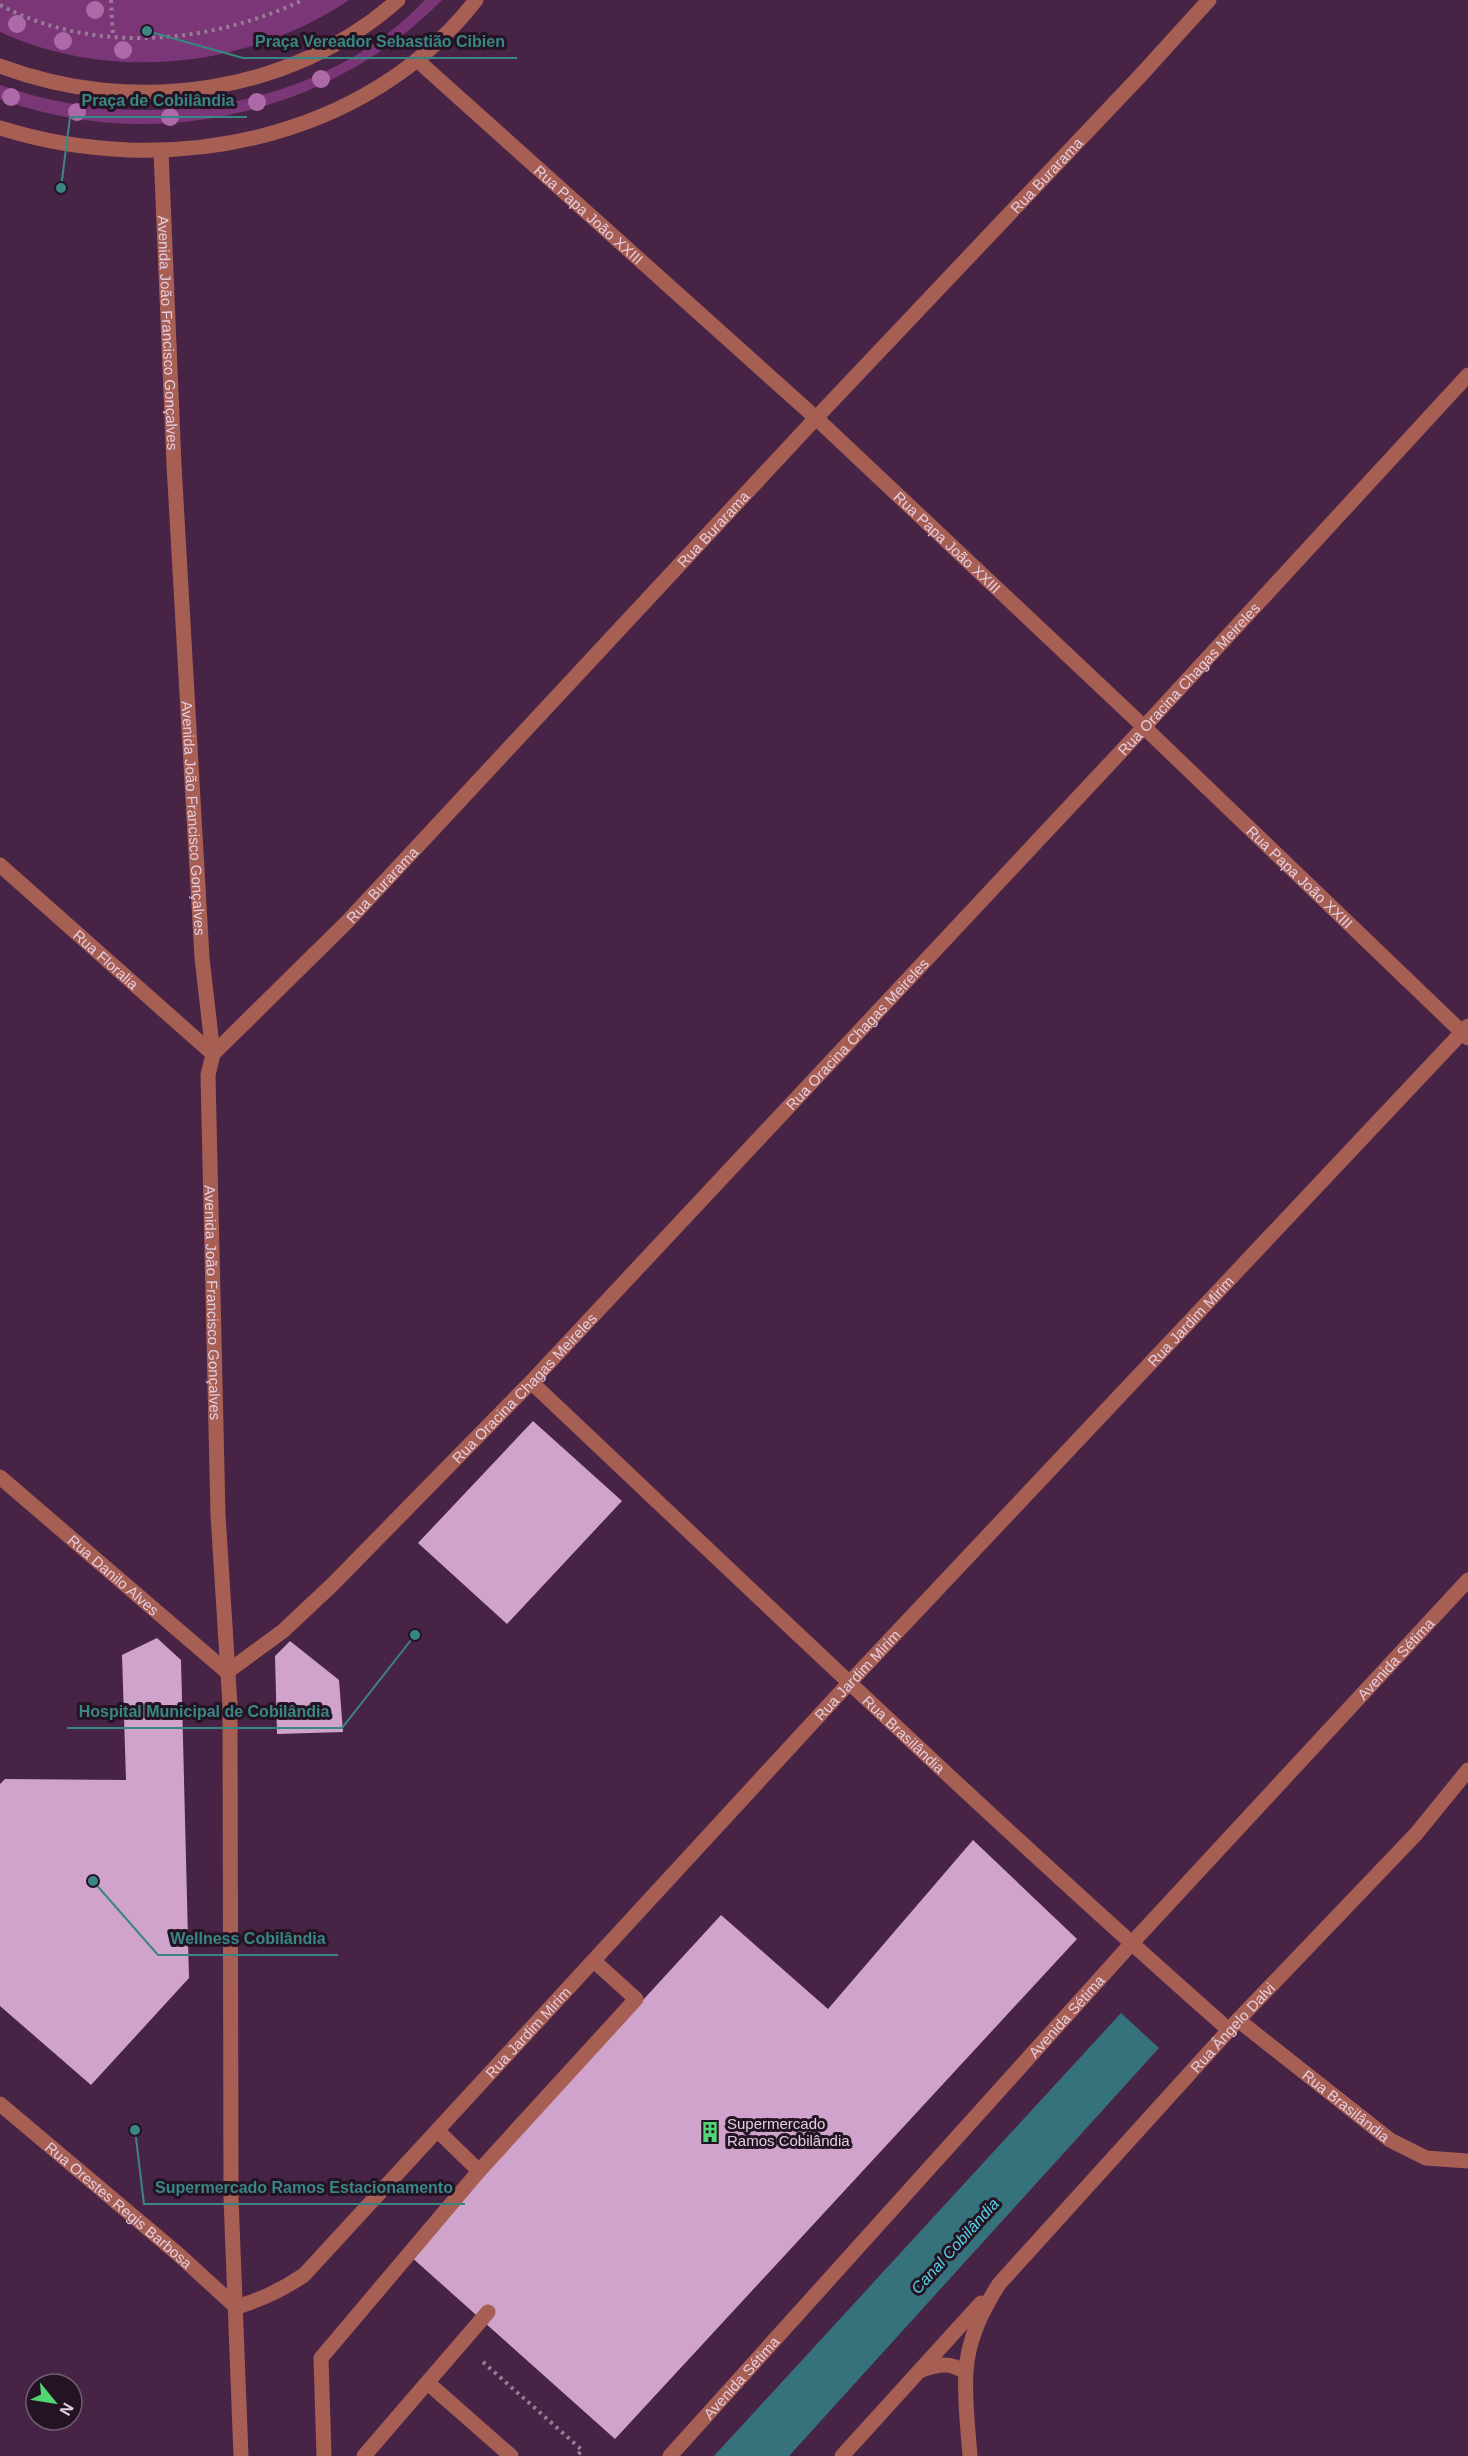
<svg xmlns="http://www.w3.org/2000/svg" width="1468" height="2456" font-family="Helvetica,sans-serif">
<rect width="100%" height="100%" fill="#472445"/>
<path fill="#7b3678" d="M0,0H349C248,68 112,83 0,32Z
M425,0H442C329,115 152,155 0,99V85C140,135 319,112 425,0Z"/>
<path fill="#36727b" d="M1121,2013L1159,2048L789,2456H714Z"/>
<path fill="#cfa3cb" d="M533,1421L622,1501L507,1624L418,1543Z
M157,1638L181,1660L189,1978L91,2085L0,2006V1784L5,1779L126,1780L122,1655Z
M290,1641L339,1680L343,1732L277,1734L275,1656Z
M973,1840L1077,1939L615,2439L409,2255L721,1915L828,2009Z"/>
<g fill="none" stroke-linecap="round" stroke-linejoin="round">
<path stroke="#987c96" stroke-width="4" stroke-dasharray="3 4.5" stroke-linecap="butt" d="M111,0L113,36
M0,5C94,55 210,44 303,0
M483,2362L582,2450L577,2456"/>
<g stroke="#a75e53" stroke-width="15">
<path id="s1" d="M417,60L816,418L1144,727L1468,1038"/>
<path d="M0,66C132,116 291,95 398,0"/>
<path d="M0,128C165,180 366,142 476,0"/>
<path id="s2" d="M161,151L174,465L198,887L202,958L213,1054L208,1075L218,1515L230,1705L231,2198L241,2456"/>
<path id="s3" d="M0,865L213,1054L347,922L816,418L1140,76L1209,0"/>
<path id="s4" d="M531,1382C762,1600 991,1820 1229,2030"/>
<path id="s5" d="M0,1477L227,1672L283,1631L333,1584L531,1382L1144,727L1468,375"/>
<path id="s6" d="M1238,2020L1390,2140L1426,2158L1468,2161"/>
<path id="s7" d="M0,2104L178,2254L236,2307C261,2300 282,2290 304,2275L849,1683L1468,1026"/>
<path d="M438,2131L479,2171"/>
<path d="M922,2370C939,2364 950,2362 965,2372"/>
<path d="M428,2383L511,2456"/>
<path d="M324,2456L321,2358L479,2171L636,1999L594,1961"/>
<path d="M364,2456L488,2312"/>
<path id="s8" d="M670,2456L1131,1944L1468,1580"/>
<path d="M842,2456L981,2303"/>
<path id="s9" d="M970,2456C968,2428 964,2399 966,2371C968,2339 982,2311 999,2284L1238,2020L1416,1834L1468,1770"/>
</g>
</g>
<g fill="#ac6aa8">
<circle cx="95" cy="10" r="9"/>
<circle cx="17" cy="24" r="9"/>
<circle cx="63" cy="41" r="9"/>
<circle cx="123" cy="50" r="9"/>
<circle cx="321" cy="79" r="9"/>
<circle cx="11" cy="97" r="9"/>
<circle cx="257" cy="102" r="9"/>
<circle cx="77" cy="112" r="9"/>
<circle cx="170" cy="117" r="9"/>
</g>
<defs>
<symbol id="building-bare" viewBox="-9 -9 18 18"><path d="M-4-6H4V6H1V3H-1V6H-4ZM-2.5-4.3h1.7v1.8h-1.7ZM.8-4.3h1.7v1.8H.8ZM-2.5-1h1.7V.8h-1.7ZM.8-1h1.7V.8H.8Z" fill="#51d674" stroke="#241423" stroke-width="2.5" paint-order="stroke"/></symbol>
</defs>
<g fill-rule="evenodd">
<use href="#building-bare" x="695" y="2117" width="30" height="30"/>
</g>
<g text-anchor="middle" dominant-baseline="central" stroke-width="6" stroke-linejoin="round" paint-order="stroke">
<g font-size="15" fill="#e3cde1" stroke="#241423">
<text stroke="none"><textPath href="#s3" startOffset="1496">Rua Burarama</textPath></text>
<text stroke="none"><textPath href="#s1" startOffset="231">Rua Papa João XXIII</textPath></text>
<text stroke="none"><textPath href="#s2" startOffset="182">Avenida João Francisco Gonçalves</textPath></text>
<text stroke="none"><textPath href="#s3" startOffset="1010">Rua Burarama</textPath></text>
<text stroke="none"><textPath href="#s1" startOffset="717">Rua Papa João XXIII</textPath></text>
<text stroke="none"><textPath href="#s5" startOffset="1683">Rua Oracina Chagas Meireles</textPath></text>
<text stroke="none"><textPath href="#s2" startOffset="668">Avenida João Francisco Gonçalves</textPath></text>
<text stroke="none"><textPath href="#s1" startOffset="1203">Rua Papa João XXIII</textPath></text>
<text stroke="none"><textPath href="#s3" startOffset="524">Rua Burarama</textPath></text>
<text stroke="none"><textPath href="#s3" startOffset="142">Rua Floralia</textPath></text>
<text stroke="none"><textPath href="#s5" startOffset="1197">Rua Oracina Chagas Meireles</textPath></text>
<text stroke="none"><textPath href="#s2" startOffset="1154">Avenida João Francisco Gonçalves</textPath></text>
<text stroke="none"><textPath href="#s7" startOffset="1689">Rua Jardim Mirim</textPath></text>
<text stroke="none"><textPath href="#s5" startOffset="711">Rua Oracina Chagas Meireles</textPath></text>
<text stroke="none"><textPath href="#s5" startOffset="150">Rua Danilo Alves</textPath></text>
<text stroke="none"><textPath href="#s8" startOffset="1078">Avenida Sétima</textPath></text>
<text stroke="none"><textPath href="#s7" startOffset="1203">Rua Jardim Mirim</textPath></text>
<text stroke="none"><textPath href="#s4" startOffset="513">Rua Brasilândia</textPath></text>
<text stroke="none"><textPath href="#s8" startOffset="592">Avenida Sétima</textPath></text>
<text stroke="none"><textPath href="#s9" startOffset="526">Rua Ângelo Dalvi</textPath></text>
<text stroke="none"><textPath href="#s7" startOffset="717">Rua Jardim Mirim</textPath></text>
<text stroke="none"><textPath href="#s6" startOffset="138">Rua Brasilândia</textPath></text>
<text stroke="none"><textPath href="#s7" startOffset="156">Rua Orestes Regis Barbosa</textPath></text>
<text stroke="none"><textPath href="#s8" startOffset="106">Avenida Sétima</textPath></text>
</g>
<g font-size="15" fill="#e3cde1" stroke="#241423" text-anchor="start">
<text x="727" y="2123">Supermercado<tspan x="727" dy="17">Ramos Cobilândia</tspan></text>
</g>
<g font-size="16" font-style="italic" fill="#55d3e6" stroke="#241423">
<text transform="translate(955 2246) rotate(-48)">Canal Cobilândia</text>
</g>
</g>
<path fill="none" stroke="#398785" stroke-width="2" d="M147 31L243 58H517M61 188L70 117H247M415 1635L342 1728H67M93 1881L158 1955H338M135 2130L144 2204H465"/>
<g fill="#398785" stroke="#241423" stroke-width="2">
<circle cx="147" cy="31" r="6"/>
<circle cx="61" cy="188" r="6"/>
<circle cx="415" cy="1635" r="6"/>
<circle cx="93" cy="1881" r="6"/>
<circle cx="135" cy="2130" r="6"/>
</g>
<g font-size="16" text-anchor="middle" font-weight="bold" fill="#398785" stroke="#241423" stroke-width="6" stroke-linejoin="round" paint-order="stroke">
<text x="380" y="47">Praça Vereador Sebastião Cibien</text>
<text x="158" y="106">Praça de Cobilândia</text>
<text x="204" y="1717">Hospital Municipal de Cobilândia</text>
<text x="248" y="1944">Wellness Cobilândia</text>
<text x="304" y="2193">Supermercado Ramos Estacionamento</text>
</g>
<g transform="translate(54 2402) rotate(120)"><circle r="28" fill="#241423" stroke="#705e6f" stroke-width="1.5"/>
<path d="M0-4.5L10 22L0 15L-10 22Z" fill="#51d674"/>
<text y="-9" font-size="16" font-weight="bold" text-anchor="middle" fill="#e3cde1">N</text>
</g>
</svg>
